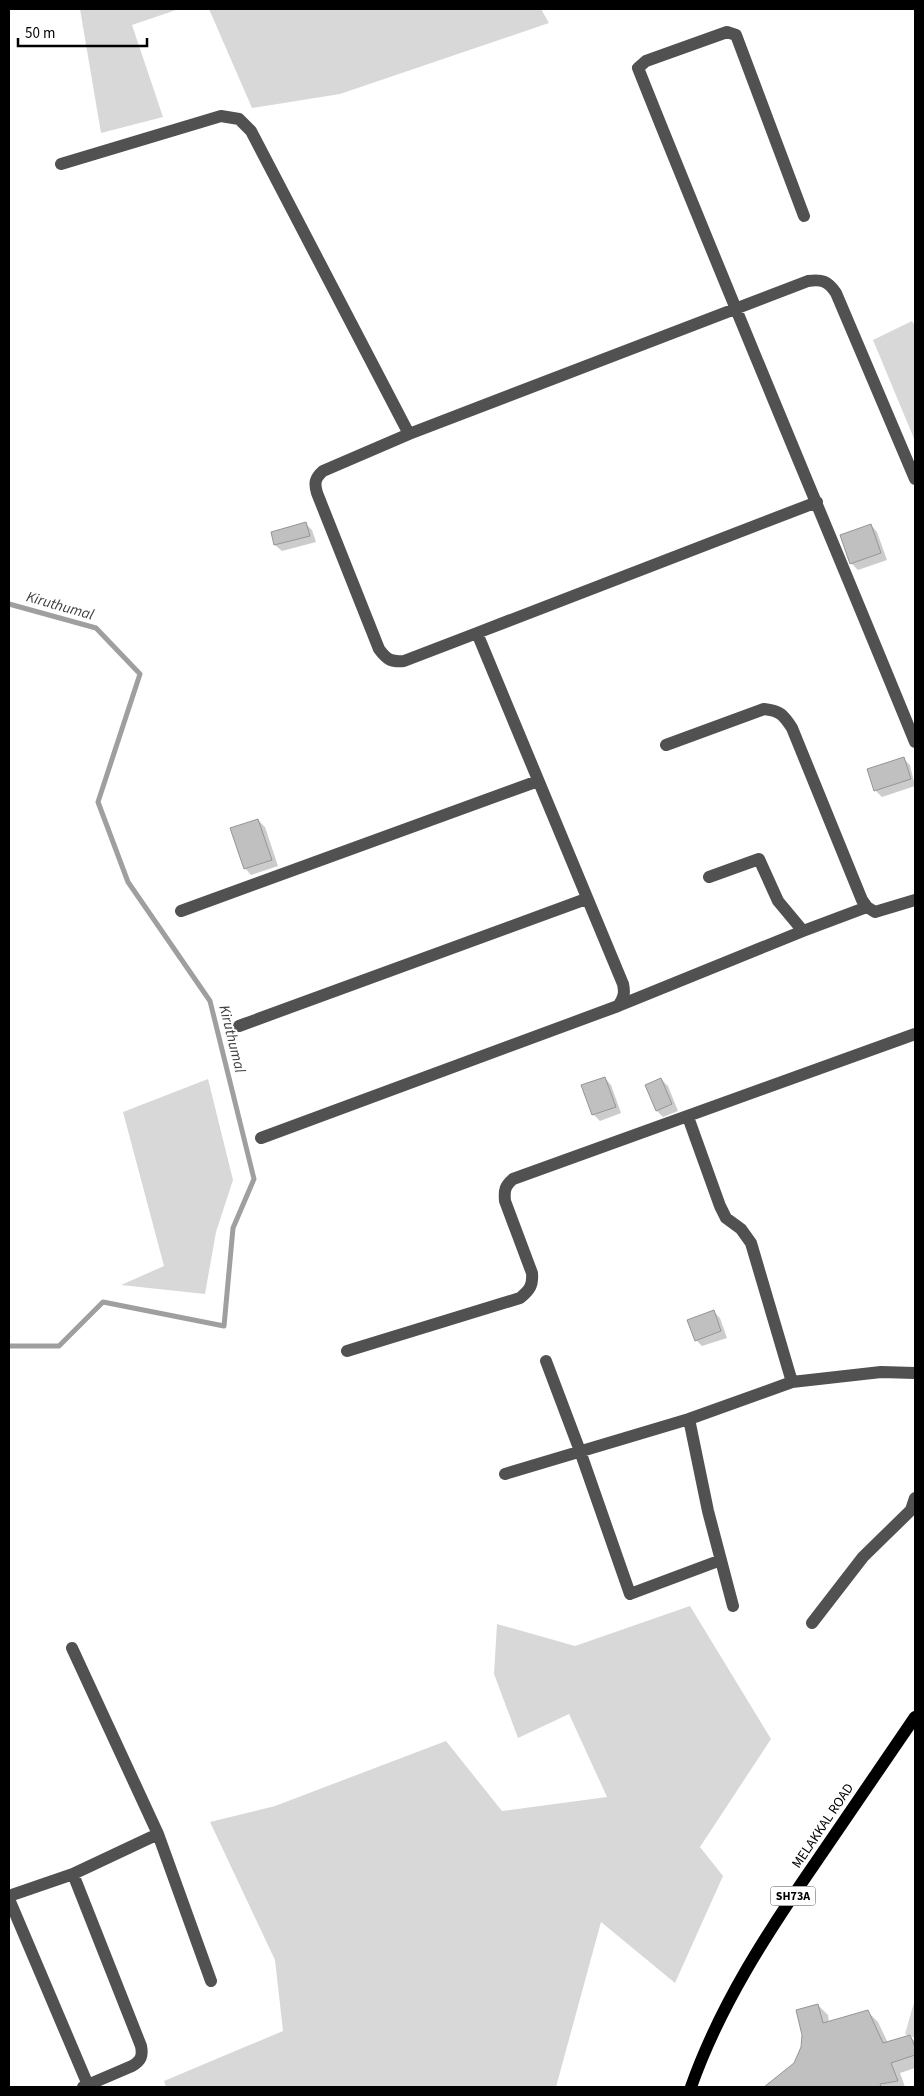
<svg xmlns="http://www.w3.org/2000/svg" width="924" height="2096" font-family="'Source Sans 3',sans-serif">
<rect width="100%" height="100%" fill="#fff"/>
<path fill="#d8d8d8" d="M80,9H179L132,25L163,117L101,133Z
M209,9H541L549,23L340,94L252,108Z
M912,321L915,326V441L873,340Z
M208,1079L233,1180L216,1232L205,1294L121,1285L164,1266L123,1112Z
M690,1606L771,1739L700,1847L723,1876L675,1983L601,1922L556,2087H166L164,2081L283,2031L275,1960L210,1822L275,1806L446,1741L502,1811L607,1797L569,1714L518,1738L494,1674L497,1624L575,1646Z
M915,1999V2038L905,2034Z"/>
<path fill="#0003" d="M306,524L312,530L316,542L282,551L275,545L272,533Z
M871,525L877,532L887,560L858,570L852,564L841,536Z
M903,758L910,765L915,786L882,797L875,790Z
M258,820L265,827L278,866L251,875L245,868Z
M605,1078L611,1085L621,1113L600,1121L593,1114Z
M661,1079L668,1086L678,1111L663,1117L657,1111Z
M714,1312L720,1318L727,1338L702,1346L696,1340Z
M818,2005L828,2015L829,2022L868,2012L878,2022L888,2043L910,2036L915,2042V2068L900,2073L905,2087H774L772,2082L795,2064Z"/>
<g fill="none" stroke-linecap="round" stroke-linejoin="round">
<path stroke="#9f9f9f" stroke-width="5" d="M9,604L96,628L140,674L98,802L128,882L210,1001L254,1179L233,1228L224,1326L103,1302L59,1346H9"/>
</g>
<path fill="#c0c0c0" stroke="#959595" d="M306,522L310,536L274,545L271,532Z
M871,524L881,553L850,564L840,535Z
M904,757L911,779L874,791L867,769Z
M258,819L272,860L244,869L230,828Z
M605,1077L616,1107L592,1115L581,1085Z
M661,1078L672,1104L656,1111L645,1085Z
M714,1310L721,1331L695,1341L687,1320Z
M818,2004L823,2023L868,2010L883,2043L910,2035L915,2047V2055L891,2063L898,2081L880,2084L881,2087H764L794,2063L801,2047L802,2035L796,2010Z"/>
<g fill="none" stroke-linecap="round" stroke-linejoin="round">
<path stroke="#515151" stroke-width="12" d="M61,164L221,116L239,119L251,131L409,434
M804,216L736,35L727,32L646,61L638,68C728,294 823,517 915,742
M477,633L404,661C391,662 387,660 379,649L317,493C314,483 315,478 323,471L409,434L808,281C822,279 828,281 836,293L915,479
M666,745L764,709C780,711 783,714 792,728L862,900L867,907L875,912L915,900
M709,877L759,859L778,901L803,931L867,907
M181,911L538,781
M618,1006L803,931
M239,1026L586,899
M688,1117L720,1206L726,1218L741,1229L751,1243L792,1382
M261,1138L618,1006C624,998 625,993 623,984L477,633L817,502
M347,1351L520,1298C530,1290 533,1285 532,1273L505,1201C504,1190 505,1186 513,1179L915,1034
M546,1361L580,1451L630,1594L721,1560
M689,1419L708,1511L733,1606
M505,1474L689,1419L792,1382L881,1372L915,1373
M812,1623L863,1557L911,1510L915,1498
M72,1648L158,1834L211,1981
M73,1874L141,2046C143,2056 141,2061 132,2066L83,2087
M9,1896L73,1874L158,1834
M9,1899L88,2085"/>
<path stroke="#000" stroke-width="12" d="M691,2087C720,2005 767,1933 816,1862C849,1813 882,1765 915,1717"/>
</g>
<g text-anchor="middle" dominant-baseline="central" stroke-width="4" stroke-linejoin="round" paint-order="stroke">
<rect fill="#fff" stroke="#4c4c4c" stroke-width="1" x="770.5" y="1886.5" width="45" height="19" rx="4"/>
<g font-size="12" font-weight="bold" fill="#000">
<text x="793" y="1896">SH73A</text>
</g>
<g font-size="14" fill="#000" stroke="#fff">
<text transform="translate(823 1826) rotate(-56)">MELAKKAL ROAD</text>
</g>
<g font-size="15" font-style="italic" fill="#404040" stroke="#fff">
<text transform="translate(60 606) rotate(16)">Kiruthumal</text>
<text transform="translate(232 1039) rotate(76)">Kiruthumal</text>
</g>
</g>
<rect width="924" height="2096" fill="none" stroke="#000000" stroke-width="20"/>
<path d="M18 38v8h129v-8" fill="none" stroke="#000000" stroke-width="2.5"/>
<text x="25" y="38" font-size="15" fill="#000000" stroke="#ffffff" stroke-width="4" paint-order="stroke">50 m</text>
</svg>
